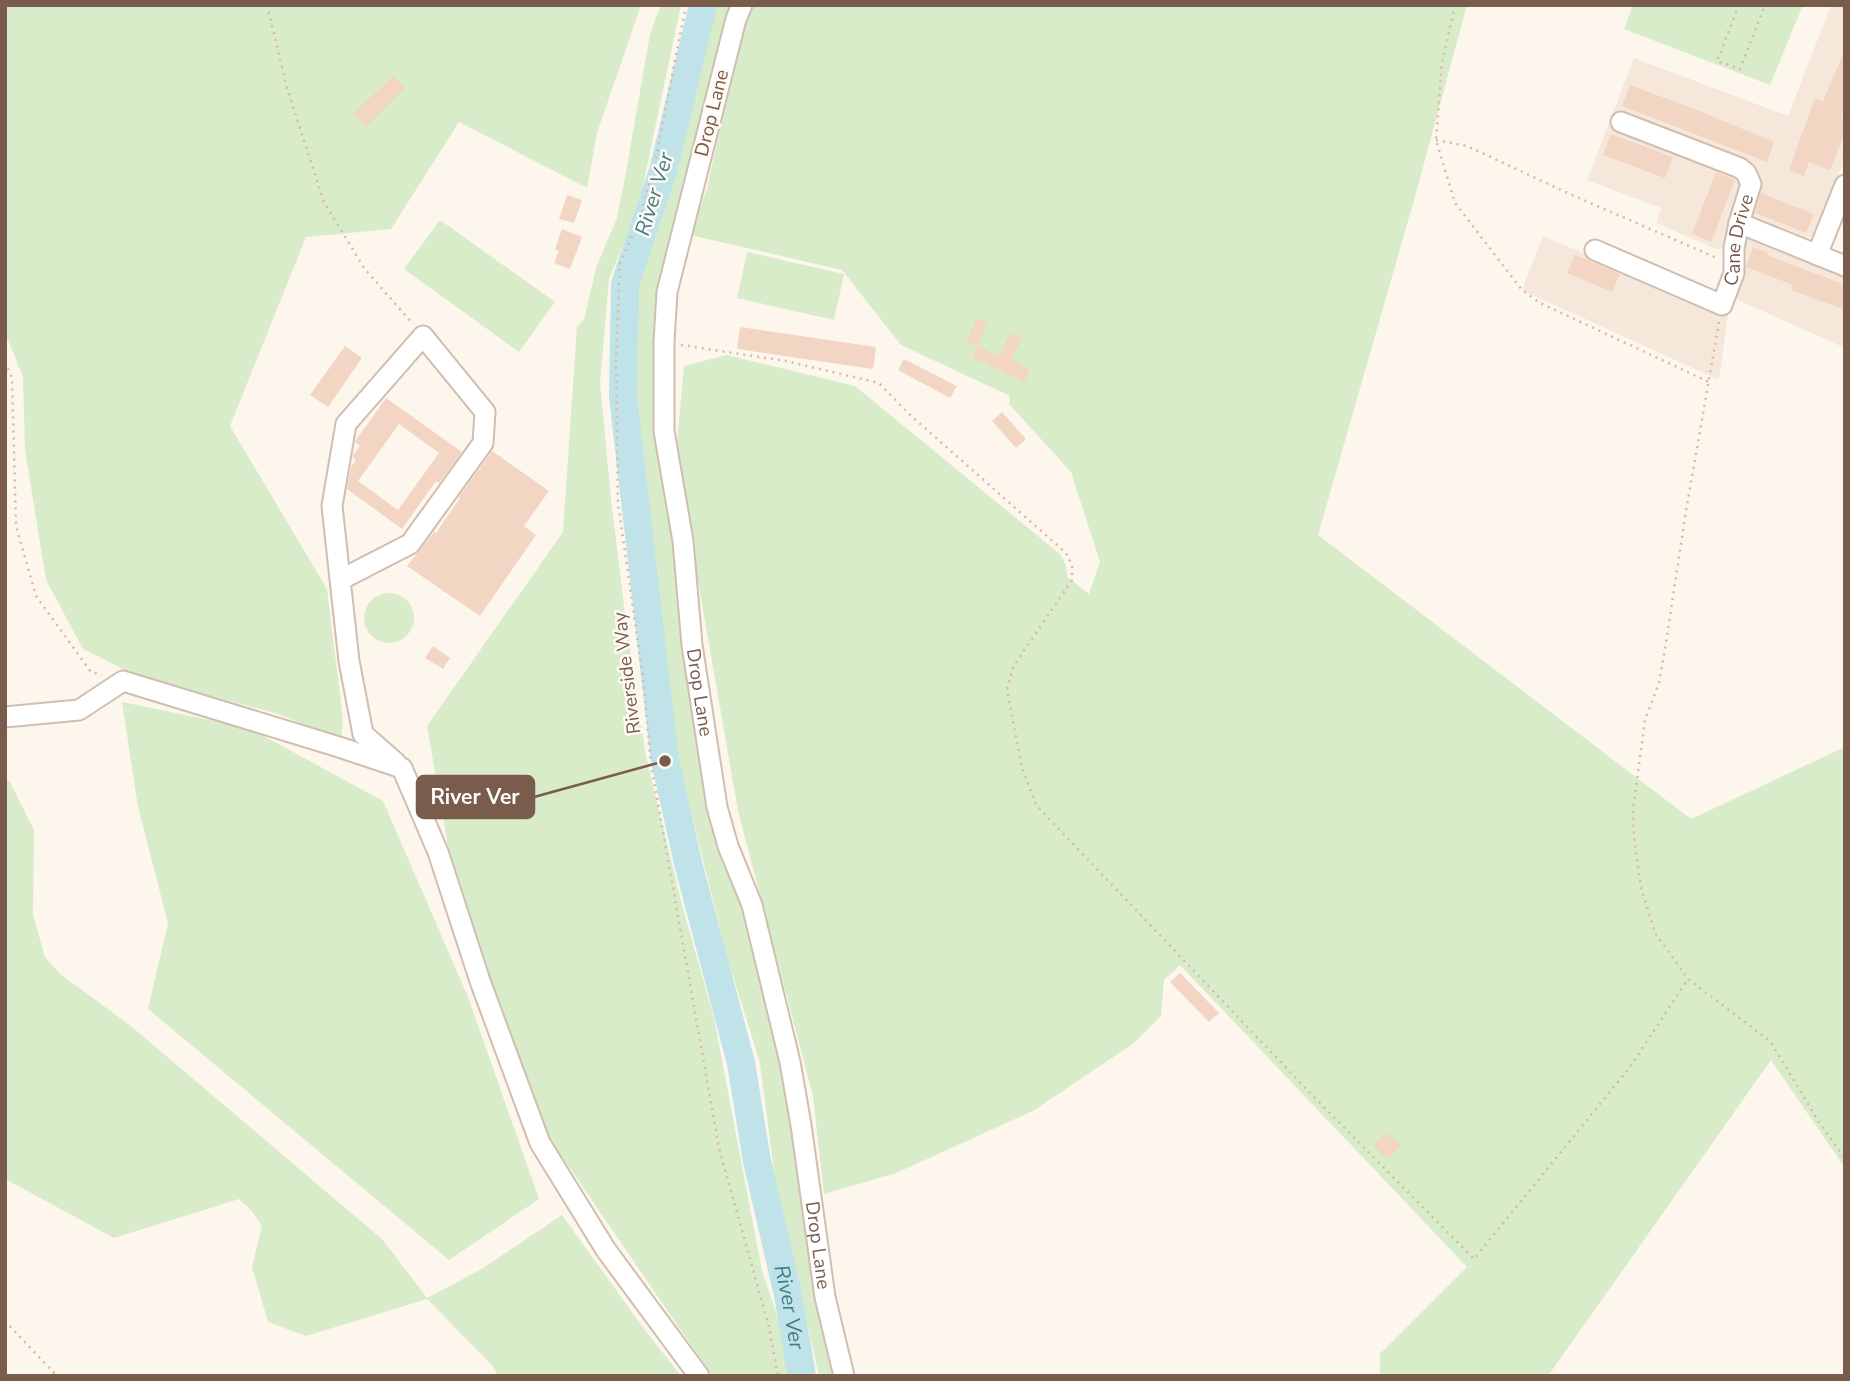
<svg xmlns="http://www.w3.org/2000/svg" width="1850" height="1381" font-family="'Nunito Sans',sans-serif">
<rect width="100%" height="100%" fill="#fdf6ec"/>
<path fill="#f5e8da" d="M1831,5H1845V159L1815,235L1808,238L1735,211L1728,230L1726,245L1722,249H1716L1656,223L1661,208L1587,180L1634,58L1788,116Z
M1543,236L1728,314L1719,380L1522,290Z
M1747,237L1760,240L1764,246L1845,278V348L1738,300L1736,288L1742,240Z"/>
<path fill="#d8ecc9" d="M5,5H641L597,133L587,188L459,122L391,229L306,237L230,426L327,589L343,719L341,739L275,713L137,676L83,649L46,580L25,450L23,377L5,332Z
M661,5H681L638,209L609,279L600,383L611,499L626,622L646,757L681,901L714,1018L762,1271L787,1345L789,1376H712L572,1171L544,1133L451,863L427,726L563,532L577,326L584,320L596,268L617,218L626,172L650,34Z
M707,5H739L664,292L676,532L691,683L776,1033L839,1376H819L775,1180L760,1063L728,960L677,757L658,594L639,483L627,351L632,290L638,267L647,244L665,179Z
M748,5H1467L1416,193L1318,535L1691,819L1845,747V1168L1771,1060L1548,1376H1380V1354L1467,1267L1180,965L1164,980L1161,1016L1134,1043L1033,1111L896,1173L824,1194L813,1096L738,811L676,454L684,366L727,355L855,386L1061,555L1066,566L1067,577L1089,594L1100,562L1071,472L1009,404L1010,396L901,345L842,270L690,235L707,189L742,21Z
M1633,5H1803L1770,85L1624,29Z
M440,220L555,302L519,352L404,269Z
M747,252L844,274L834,320L737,298Z
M364 618a25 25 0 1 1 50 0a25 25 0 1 1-50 0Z
M122,702L249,728L383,801L468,997L539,1199L449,1260L148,1009L168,923L138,807Z
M5,779L10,782L34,830L33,915L45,957L60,974L131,1026L383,1240L427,1298L480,1270L562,1215L642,1326L681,1376H498L492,1365L427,1299L306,1336L268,1322L252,1267L262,1226L252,1211L239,1199L114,1238L5,1179Z"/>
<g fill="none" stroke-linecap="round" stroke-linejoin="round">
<path stroke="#bfe3e8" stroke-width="28" id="s1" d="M703,5L663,171L625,284L623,397L665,761L689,867L741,1063L757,1161L788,1295L802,1376"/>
</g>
<path fill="#f3d5c3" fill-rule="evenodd" d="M1844,52L1845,108L1841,118L1845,120V133L1830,170L1809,162L1804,176L1789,170L1815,98L1823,101Z
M393,76L405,88L366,127L353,114Z
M1630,85L1692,108L1774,142L1767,162L1622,106Z
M1611,134L1673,157L1665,178L1603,155Z
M1716,172L1735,180L1711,242L1692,234Z
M1761,193L1814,214L1806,233L1755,213Z
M567,195L582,200L574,223L559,219Z
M562,229L582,237L570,269L554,263L559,251L555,249Z
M1753,247L1768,253L1767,255L1845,285V310L1791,290L1793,285L1746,267Z
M1575,255L1620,274L1612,292L1567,273Z
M977,318L988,323L978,346L966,341Z
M740,327L876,347L873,369L737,349Z
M1010,333L1022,338L1011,360L1030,369L1024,382L972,357L978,346L999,356Z
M345,346L362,358L328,407L310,395Z
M904,359L957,386L950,398L898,370Z
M386,398L462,452L439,483L436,481L402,529L347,489L351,467L356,460L353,458V455L360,446L355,442L356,440ZM399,424L439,453L398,510L358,481Z
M1002,412L1026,439L1016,448L992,421Z
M492,451L549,491L524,526L536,535L480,616L407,566L434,532L436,533L460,498L459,497Z
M433,646L450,658L443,669L425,658Z
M1180,973L1219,1013L1209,1022L1170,982Z
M1387,1132L1401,1146L1387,1159L1373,1145Z"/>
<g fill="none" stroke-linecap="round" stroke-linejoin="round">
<defs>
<g id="minor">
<path id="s2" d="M742,5L736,19L667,292L664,342V431L683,541L692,645L717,807L728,846L752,905L790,1062L801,1125L825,1297L844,1376"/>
<path d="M1739,223L1845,266"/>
<path id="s3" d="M1595,250L1722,305L1734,273V248L1739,223L1751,184L1746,173L1740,168L1621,122"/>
<path d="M1817,255L1845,185"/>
<path d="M340,580L410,544L483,443L485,412L423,336L346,424L332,506L349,661L363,734L396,763"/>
<path d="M5,717L79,710L123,681L339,747L402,768L438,852L480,981L540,1143L606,1250L699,1376"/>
</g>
</defs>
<use href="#minor" stroke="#d1beb0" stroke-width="23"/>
<path stroke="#d9b8a5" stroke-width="2.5" stroke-dasharray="2 5" stroke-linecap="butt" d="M267,5L287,88L324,202L364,268L412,323
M686,5L656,157L641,216L620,263L616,359L618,503L643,678L651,764L719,1148L769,1327L778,1376
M1455,5L1442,62L1436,140L1455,203L1522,290L1540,303L1709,382
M1739,5L1717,61L1740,69L1765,5
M1436,140L1467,146L1572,195L1717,258
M1719,322L1686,511L1665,649L1659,683L1645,720L1633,810L1634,838L1641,887L1655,933L1688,979L1770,1041L1819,1122L1845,1159
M681,345L786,361L879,383L908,413L1066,553L1072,565V580L1013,667L1007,690L1022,768L1036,805L1313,1096L1474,1259L1630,1067L1688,979
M5,362L12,378L16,526L36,596L91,672L102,675
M5,1321L57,1376"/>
<use href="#minor" stroke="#fff" stroke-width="19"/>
</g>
<g text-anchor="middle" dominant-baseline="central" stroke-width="5" stroke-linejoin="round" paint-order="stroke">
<g font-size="19" fill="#7a5c4d" stroke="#fffaf3">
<text transform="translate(712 113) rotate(-76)">Drop Lane</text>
<text stroke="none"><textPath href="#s3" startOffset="206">Cane Drive</textPath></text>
<text transform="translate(627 673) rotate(-97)">Riverside Way</text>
<text stroke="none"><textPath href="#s2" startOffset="700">Drop Lane</textPath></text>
<text stroke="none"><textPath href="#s2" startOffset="1267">Drop Lane</textPath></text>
</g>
<g font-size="21" font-style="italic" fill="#437c86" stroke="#fffaf3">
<text transform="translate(654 194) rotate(-73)">River Ver</text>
<text stroke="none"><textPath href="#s1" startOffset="1330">River Ver</textPath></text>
</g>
</g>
<path fill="none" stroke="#7a5c4d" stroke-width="2.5" d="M665 761L534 797"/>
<circle fill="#7a5c4d" stroke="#fffaf3" stroke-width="2.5" cx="665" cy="761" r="7"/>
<rect fill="#7a5c4d" stroke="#7a5c4d" stroke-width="2.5" x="417" y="776" width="117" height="42" rx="7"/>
<g font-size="21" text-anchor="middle" font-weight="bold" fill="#fff">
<text x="475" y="804">River Ver</text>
</g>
<rect width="1850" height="1381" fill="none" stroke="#7a5c4d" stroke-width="14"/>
</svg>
